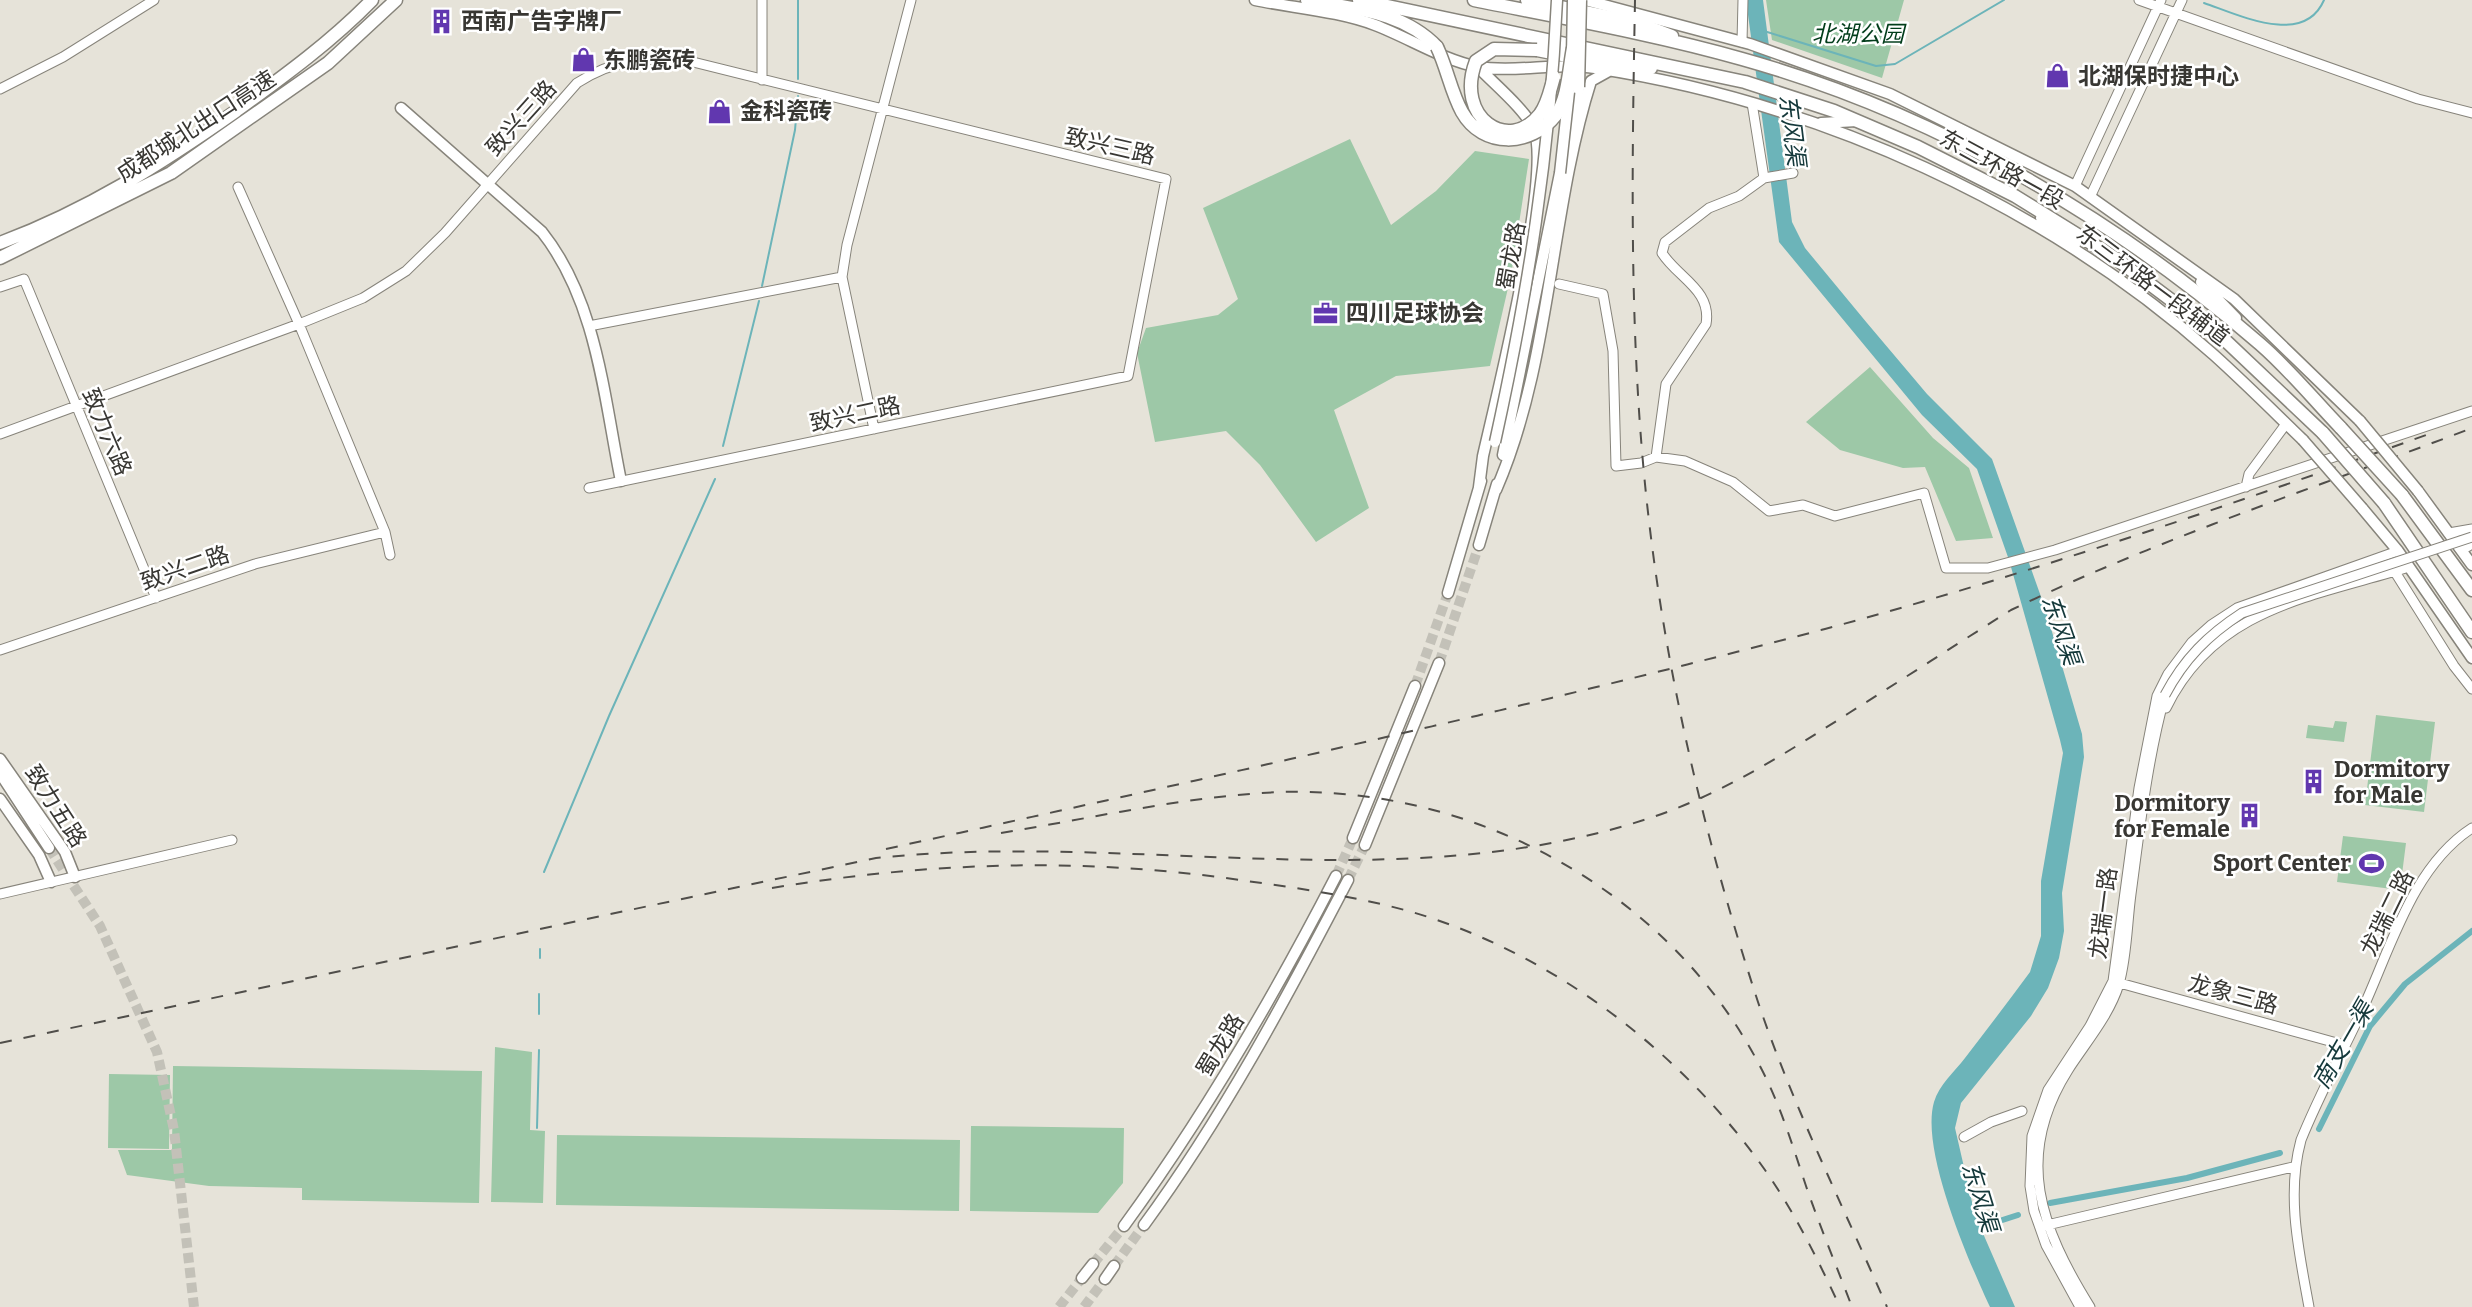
<svg xmlns="http://www.w3.org/2000/svg" width="2472" height="1307" font-family="Bitter,'Noto Sans SC',serif">
<rect width="100%" height="100%" fill="#e6e3d9"/>
<path fill="#9dc8a7" d="M1766,0H1904L1882,78L1772,40Z
M1350,139L1391,225L1436,191L1475,151L1529,159L1511,275L1490,366L1396,376L1334,410L1369,508L1316,542L1260,465L1226,431L1155,442L1137,353L1146,328L1218,315L1238,299L1203,208Z
M1870,367L1933,438L1969,468L1993,538L1956,541L1925,467L1903,468L1840,450L1806,422Z
M2376,715L2435,722L2424,812L2365,805Z
M2335,721L2347,722L2344,742L2306,738L2308,725L2333,728Z
M2343,836L2406,843L2400,890L2337,882Z
M495,1047L532,1052L530,1130L545,1131L543,1203L491,1202Z
M173,1066L482,1071L479,1203L302,1200V1188L209,1186L127,1175L118,1150H172Z
M109,1074L170,1075L169,1149L108,1148Z
M971,1126L1124,1128L1123,1183L1098,1213L970,1211Z
M557,1135L960,1140L959,1211L556,1205Z"/>
<path fill="#6cb4b9" d="M1746,0H1763L1792,222L1805,248L1867,323L1927,394L1992,459L2045,608L2082,734L2084,757L2062,893L2064,931L2059,958L2048,988L2031,1016L1961,1103L1955,1128L1975,1215L2015,1307H1990C1969,1262 1920,1150 1934,1102C1939,1085 1955,1071 1965,1058C1987,1029 2009,1001 2030,972L2041,936V881L2063,753L2060,740L2009,560L1977,469L1922,415L1779,242Z"/>
<g fill="none" stroke-linecap="round" stroke-linejoin="round">
<path stroke="#6cb4b9" stroke-width="2" d="M798,0V79
M2204,3C2239,15 2304,47 2324,0
M1764,31L1876,66L1895,64L2004,0
M762,286L795,130L798,96
M723,446L759,301
M544,872L609,716L715,479
M540,958V949
M539,1014V994
M537,1128L539,1050"/>
<path stroke="#6cb4b9" stroke-width="6" d="M2319,1129L2370,1026L2405,984L2472,931
M2050,1203L2187,1178L2280,1153
M1990,1224L2018,1215"/>
<path stroke="#c3c1b8" stroke-width="10" stroke-dasharray="10 5" stroke-linecap="butt" d="M1439,663L1479,545
M1415,686L1448,593
M49,848L100,926L157,1052L174,1130L194,1307
M1336,876L1353,838
M1348,880L1365,845
M1093,1264L1124,1226
M1114,1266L1144,1225
M1059,1307L1082,1278
M1084,1307L1105,1279"/>
<defs>
<path id="minor" d="M2139,0L2418,99L2472,113
M1742,42L1743,0
M762,80V0
M0,89L63,57L154,0
M1752,103L1764,178
M2075,186L2161,0
M238,187L299,324L385,532L390,555
M2091,195L2182,0
M1559,284L1603,294L1613,351L1616,466L1641,463L1656,457L1685,461L1733,482L1769,511L1803,505L1835,516L1924,493L1946,568H1988L2055,550L2472,411
M0,287L24,279L156,598
M589,326L842,277
M874,429L842,277L847,245L911,0
M0,434L299,324L363,298L406,271L445,233L577,83C614,59 651,55 693,62L1166,179L1128,376L589,488
M1656,457L1666,384L1706,324C1712,290 1678,278 1662,253L1665,242L1709,208L1739,196L1764,178L1793,173
M2246,487L2249,474L2286,424
M2449,533L2472,529
M2462,550L2472,544
M2395,572L2454,666L2472,689
M0,650L255,564L385,532
M2166,708C2215,607 2312,597 2409,567
M0,894L232,840
M2116,982L2344,1045
M1964,1137L1991,1122L2022,1111
M2043,1226L2293,1167
M2080,1307L2046,1245L2034,1211L2030,1186L2032,1136L2048,1090L2090,1026L2113,981L2139,788L2157,696L2168,674L2192,642L2211,625L2237,608L2398,551
M2090,1307C2041,1228 2013,1157 2068,1070C2086,1042 2109,1016 2119,984C2127,956 2127,923 2131,894C2140,827 2147,761 2165,695
M2309,1307C2299,1252 2286,1195 2301,1140C2318,1098 2339,1059 2358,1019C2389,955 2410,868 2472,828"/>
<path id="major" d="M1255,0C1294,8 1338,11 1375,25C1409,38 1443,60 1478,67C1517,73 1557,62 1595,68C1818,102 2045,204 2214,355C2244,382 2273,411 2303,440
M1585,0L1750,44L1890,94L2075,186L2234,299L2360,421
M1478,67C1493,83 1527,111 1534,130C1552,174 1496,399 1483,456L1479,487
M401,108L542,232C597,301 604,398 621,481
M1821,123L1857,121
M2041,218L2075,245
M2201,282L2236,318
M1503,455L1560,173
M1496,490C1552,361 1549,214 1591,81L1609,71
M2418,491L2472,565
M2362,508L2398,551L2472,658
M1479,545L1497,484
M1448,593L1481,481
M0,759L65,852L75,877
M0,773L49,848
M0,799L39,855L51,882
M1353,838L1415,686
M1365,845L1439,663
M1144,1225C1223,1117 1286,999 1348,880
M1124,1226C1205,1115 1273,998 1336,876
M1082,1278L1093,1264
M1105,1279L1114,1266"/>
<path id="highway" d="M1307,0C1354,9 1403,11 1437,47
M1359,0L1745,82L1834,111L1918,147L2015,196L2115,258L2227,342L2323,433
M1474,0C1563,18 1654,34 1742,59C1932,112 2111,215 2260,344C2289,369 2314,400 2341,428
M1527,0L1638,23L1672,36
M1537,50L1603,63L1651,68
M1565,152L1578,87
M0,243C86,211 161,164 236,111C284,76 331,42 372,0
M0,258L171,173L328,63L396,0
M2402,495L2472,590
M2384,503L2472,632"/>
</defs>
<use href="#minor" stroke="#87847b" stroke-width="11"/>
<use href="#major" stroke="#87847b" stroke-width="13"/>
<use href="#highway" stroke="#87847b" stroke-width="15"/>
<use href="#minor" stroke="#fff" stroke-width="9"/>
<use href="#major" stroke="#fff" stroke-width="10"/>
<use href="#highway" stroke="#fff" stroke-width="12"/>
<path stroke="#504e4a" stroke-width="2" stroke-dasharray="12 12" stroke-linecap="butt" d="M1635,0C1632,164 1629,330 1646,494C1664,667 1704,837 1758,1002C1793,1106 1843,1206 1887,1307
M1001,833C1093,818 1187,796 1280,792C1477,786 1672,893 1762,1070C1781,1107 1793,1147 1806,1186C1820,1227 1837,1267 1852,1307
M886,849C1200,780 1514,711 1825,629C2029,574 2231,505 2429,434
M772,888C929,862 1082,857 1240,880C1297,888 1355,896 1412,912C1552,953 1681,1051 1765,1170C1795,1213 1818,1260 1840,1307
M0,1043L876,858C1134,831 1402,901 1653,817C1724,793 1786,753 1849,713C1903,679 1957,644 2011,610C2160,538 2318,487 2472,428"/>
<defs>
<path id="minor-bridge" d="M2165,695C2184,659 2208,635 2242,613L2472,537"/>
<path id="major-bridge" d="M1572,55L1573,0
M1560,173L1569,92
M2360,421L2418,491
M2303,440L2362,508
M1495,442C1528,292 1550,154 1557,0"/>
<path id="highway-bridge" d="M1437,47C1447,68 1451,92 1462,112C1483,149 1531,147 1556,115C1568,98 1569,68 1573,48
M1537,50L1494,49L1476,61C1454,118 1509,154 1540,114C1548,103 1550,90 1554,77
M1578,87L1580,0
M2341,428L2402,495
M2323,433L2384,503"/>
</defs>
<use href="#minor-bridge" stroke="#87847b" stroke-width="11" stroke-linecap="butt"/>
<use href="#major-bridge" stroke="#87847b" stroke-width="13" stroke-linecap="butt"/>
<use href="#highway-bridge" stroke="#87847b" stroke-width="15" stroke-linecap="butt"/>
<use href="#minor-bridge" stroke="#fff" stroke-width="9"/>
<use href="#major-bridge" stroke="#fff" stroke-width="10"/>
<use href="#highway-bridge" stroke="#fff" stroke-width="12"/>
</g>
<defs>
<symbol id="building-bare" viewBox="-9 -9 18 18"><path d="M-4-6H4V6H1V3H-1V6H-4ZM-2.5-4.3h1.7v1.8h-1.7ZM.8-4.3h1.7v1.8H.8ZM-2.5-1h1.7V.8h-1.7ZM.8-1h1.7V.8H.8Z" fill="#6137af" stroke="#fff" stroke-width="2.5" paint-order="stroke"/></symbol>
<symbol id="shop-bare" viewBox="-9 -9 18 18"><path d="M-5-2.5h2.3a2.7 3.5 0 0 1 5.4 0H5L5.5 6h-11ZM-1.5-2.5h3a1.5 2.3 0 0 0-3 0Z" fill="#6137af" stroke="#fff" stroke-width="2.5" paint-order="stroke"/></symbol>
<symbol id="office-bare" viewBox="-9 -9 18 18"><path d="M-6-3h4V-5.5h4V-3h4V5H-6ZM-1-4.5V-3h2v-1.5ZM-6 0V1H6V0Z" fill="#6137af" stroke="#fff" stroke-width="2.5" paint-order="stroke"/></symbol>
<symbol id="stadium-bare" viewBox="-9 -9 18 18"><path d="M0-5a6.5 5 0 1 0 0 10a6.5 5 0 1 0 0-10ZM-3.5-1.8h7v3.6h-7Z" fill="#6137af" stroke="#fff" stroke-width="2.5" paint-order="stroke"/></symbol>
</defs>
<g fill-rule="evenodd">
<use href="#building-bare" x="424" y="4" width="35" height="35"/>
<use href="#shop-bare" x="566" y="42" width="35" height="35"/>
<use href="#shop-bare" x="2040" y="58" width="35" height="35"/>
<use href="#shop-bare" x="702" y="94" width="35" height="35"/>
<use href="#office-bare" x="1308" y="296" width="35" height="35"/>
<use href="#building-bare" x="2296" y="764" width="35" height="35"/>
<use href="#building-bare" x="2232" y="798" width="35" height="35"/>
<use href="#stadium-bare" x="2354" y="846" width="35" height="35"/>
</g>
<g text-anchor="middle" dominant-baseline="central" stroke-width="5" stroke-linejoin="round" paint-order="stroke">
<g font-size="23" font-weight="bold" fill="#383733" stroke="#fff" text-anchor="start">
<text x="461" y="21">西南广告字牌厂</text>
<text x="603" y="60">东鹏瓷砖</text>
<text x="2078" y="76">北湖保时捷中心</text>
<text x="740" y="111">金科瓷砖</text>
<text x="1346" y="313">四川足球协会</text>
<text x="2334" y="769">Dormitory<tspan x="2334" dy="26">for Male</tspan></text>
<text x="2230" y="803" text-anchor="end">Dormitory<tspan x="2230" dy="26">for Female</tspan></text>
<text x="2351" y="863" text-anchor="end">Sport Center</text>
</g>
<g font-size="23" font-style="italic" fill="#023d1b" stroke="#fff">
<text x="1858" y="34">北湖公园</text>
</g>
<g font-size="23" fill="#383733" stroke="#fff">
<text transform="translate(521 118) rotate(-48)">致兴三路</text>
<text transform="translate(196 126) rotate(-33)">成都城北出口高速</text>
<text transform="translate(1110 146) rotate(13)">致兴三路</text>
<text transform="translate(2002 169) rotate(29)">东三环路一段</text>
<text transform="translate(1511 256) rotate(-80)">蜀龙路</text>
<text transform="translate(2153 285) rotate(37)">东三环路一段辅道</text>
<text transform="translate(855 414) rotate(-12)">致兴二路</text>
<text transform="translate(107 432) rotate(67)">致力六路</text>
<text transform="translate(185 568) rotate(-19)">致兴二路</text>
<text transform="translate(56 806) rotate(57)">致力五路</text>
<text transform="translate(2103 913) rotate(-83)">龙瑞一路</text>
<text transform="translate(2387 913) rotate(-64)">龙瑞二路</text>
<text transform="translate(2233 994) rotate(15)">龙象三路</text>
<text transform="translate(1220 1045) rotate(-59)">蜀龙路</text>
</g>
<g font-size="24" font-style="italic" fill="#14383a" stroke="#fff">
<text transform="translate(1792 130) rotate(83)">东风渠</text>
<text transform="translate(2061 630) rotate(71)">东风渠</text>
<text transform="translate(2343 1045) rotate(-60)">南支一渠</text>
<text transform="translate(1980 1197) rotate(73)">东风渠</text>
</g>
</g>
</svg>
